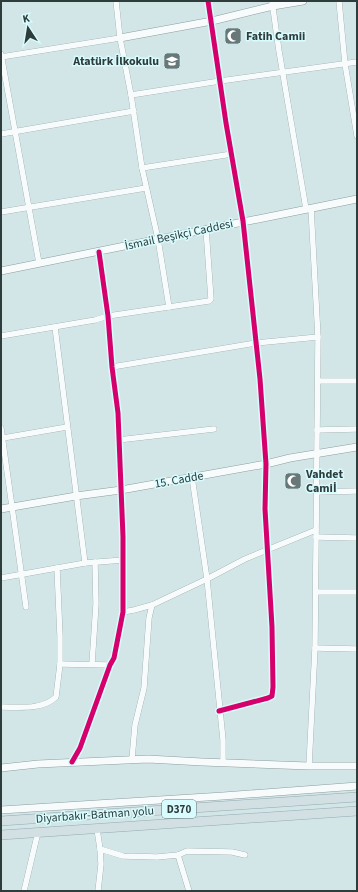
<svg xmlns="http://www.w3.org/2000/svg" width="358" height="892" font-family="'Source Sans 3',sans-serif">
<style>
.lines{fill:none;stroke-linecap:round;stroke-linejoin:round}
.minor-casing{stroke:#8e9c9d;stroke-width:6}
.tertiary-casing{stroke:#8e9c9d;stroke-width:8}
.trunk-casing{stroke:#92abb1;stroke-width:10}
.minor{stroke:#f8fbfb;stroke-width:5.5}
.tertiary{stroke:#f8fbfb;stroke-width:7}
.trunk{stroke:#d2e0e4;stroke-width:9}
.cycleway-casing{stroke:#d8fbfd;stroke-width:8}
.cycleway{stroke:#d6006c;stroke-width:5}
.labels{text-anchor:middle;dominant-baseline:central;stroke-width:3;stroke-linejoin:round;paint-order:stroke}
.shield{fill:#d8fbfd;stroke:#617576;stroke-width:1}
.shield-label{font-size:11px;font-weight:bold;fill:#2e3c3c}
.poi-label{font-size:12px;font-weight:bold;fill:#2e3c3c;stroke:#d8fbfd;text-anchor:start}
.street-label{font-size:12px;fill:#2e3c3c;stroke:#d8fbfd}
</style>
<rect width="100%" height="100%" fill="#d3e6e7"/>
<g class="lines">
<defs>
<g id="minor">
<path d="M 116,1 L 120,38 L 131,95 L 142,168 L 158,239 L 169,307"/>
<path d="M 208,1 L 226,123 L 243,221 L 260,379 L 266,464 L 265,509 L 272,627 L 273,687 L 272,696 L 268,698 L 219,711"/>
<path d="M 272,1 L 279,51 L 306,209"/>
<path d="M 339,1 L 345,64 L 357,136"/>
<path d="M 1,54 L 39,263"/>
<path d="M 1,57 L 120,38"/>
<path d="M 131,95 L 220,81 L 357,62"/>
<path d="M 1,134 L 134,111"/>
<path d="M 142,168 L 232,154"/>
<path d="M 1,212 L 146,188"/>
<path d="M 55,327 L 85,563"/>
<path d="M 1,336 L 95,320 L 108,316 L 209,301 L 211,299 L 206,229"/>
<path d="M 112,367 L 256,343 L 318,337"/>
<path d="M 318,381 L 357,381"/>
<path d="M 1,428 L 26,607"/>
<path d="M 317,430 L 357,429"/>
<path d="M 3,438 L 67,427"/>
<path d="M 118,440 L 214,429"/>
<path d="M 192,477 L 207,579 L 223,740 L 223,762"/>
<path d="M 317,492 L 357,491"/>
<path d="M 316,537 L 357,538"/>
<path d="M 1,578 L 85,563 L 123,560"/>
<path d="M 316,592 L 357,592"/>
<path d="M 123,612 L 134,610 L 152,605 L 207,579 L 245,559 L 316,530"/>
<path d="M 315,648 L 357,649"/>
<path d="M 60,664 L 110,665"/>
<path d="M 92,664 L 96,604 L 95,562"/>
<path d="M 1,707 C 19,707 43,710 56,697 L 60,664 L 60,636 L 57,568"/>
<path d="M 132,759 L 135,725 L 144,688 L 149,618 L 152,605"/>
<path d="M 72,762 L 80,748 L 110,665 L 114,658 L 123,612 L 123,537 L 118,413 L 112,367 L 108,316 L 99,252"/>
<path d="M 309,766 L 315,648 L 318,337 L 311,208"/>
<path d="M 97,829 L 100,849 L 123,856 L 157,857 L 178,855 L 187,851 L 232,852 L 245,855"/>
<path d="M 178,855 L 189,891"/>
<path d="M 24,891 L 38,832"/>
<path d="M 98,891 L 101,864 L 100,849"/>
</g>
<g id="tertiary">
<path d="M 120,38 L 212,21 L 273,6 L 303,1"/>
<path d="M 1,271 L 357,199"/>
<path d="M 1,509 L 76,496 L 121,490 L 266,464 L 290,458 L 357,447"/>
<path d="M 1,768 L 38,764 L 148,759 L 202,762 L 309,766 L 357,766"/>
<path d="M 1,810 L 223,796 L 357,786"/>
</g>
<g id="trunk">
<path d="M 1,821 L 357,797"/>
<path d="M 1,835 L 357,811"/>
</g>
</defs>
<use href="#minor" class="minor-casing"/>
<use href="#tertiary" class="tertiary-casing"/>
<use href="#trunk" class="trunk-casing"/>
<use href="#minor" class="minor"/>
<use href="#tertiary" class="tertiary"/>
<use href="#trunk" class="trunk"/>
<defs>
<g id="cycleway">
<path d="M 208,1 L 226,123 L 243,221 L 260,379 L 266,464 L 265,509 L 272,627 L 273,687 L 272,696 L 268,698 L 219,711"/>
<path d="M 72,762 L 80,748 L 110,665 L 114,658 L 123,612 L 123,537 L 118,413 L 112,367 L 108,316 L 99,252"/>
</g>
</defs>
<use href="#cycleway" class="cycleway-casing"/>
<use href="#cycleway" class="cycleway"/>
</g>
<defs>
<symbol id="mosque-square" viewBox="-11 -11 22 22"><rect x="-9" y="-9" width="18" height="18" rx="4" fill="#687878" stroke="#d8fbfd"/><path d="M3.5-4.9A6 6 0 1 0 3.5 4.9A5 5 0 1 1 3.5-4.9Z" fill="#fff"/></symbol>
<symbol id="school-square" viewBox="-11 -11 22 22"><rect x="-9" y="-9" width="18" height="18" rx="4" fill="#687878" stroke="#d8fbfd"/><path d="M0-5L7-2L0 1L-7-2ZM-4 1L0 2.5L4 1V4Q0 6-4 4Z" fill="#fff"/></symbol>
</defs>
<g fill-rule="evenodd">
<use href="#mosque-square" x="223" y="26" width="20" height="20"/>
<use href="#school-square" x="162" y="51" width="20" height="20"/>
<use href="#mosque-square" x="283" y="471" width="20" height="20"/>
</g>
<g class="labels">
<rect class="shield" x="162" y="800" width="34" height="18" rx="3"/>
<g class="shield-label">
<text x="179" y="809">D370</text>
</g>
<g class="poi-label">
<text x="246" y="36">Fatih Camii</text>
<text x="159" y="61" text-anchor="end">Atatürk İlkokulu</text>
<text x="306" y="474">Vahdet<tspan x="306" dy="14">Camiİ</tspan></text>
</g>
<g class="street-label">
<text transform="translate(179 235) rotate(-12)">İsmail Beşikçi Caddesi</text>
<text transform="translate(179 480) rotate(-10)">15. Cadde</text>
<text transform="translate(95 815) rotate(-4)">Diyarbakır-Batman yolu</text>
</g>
</g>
<rect width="358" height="892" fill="none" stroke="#2e3c3c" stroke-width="4"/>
<g transform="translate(28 28) rotate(348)" stroke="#d8fbfd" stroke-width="3" paint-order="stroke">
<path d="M0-3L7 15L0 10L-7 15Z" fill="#2e3c3c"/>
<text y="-6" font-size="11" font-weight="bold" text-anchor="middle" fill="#2e3c3c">K</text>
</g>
</svg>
